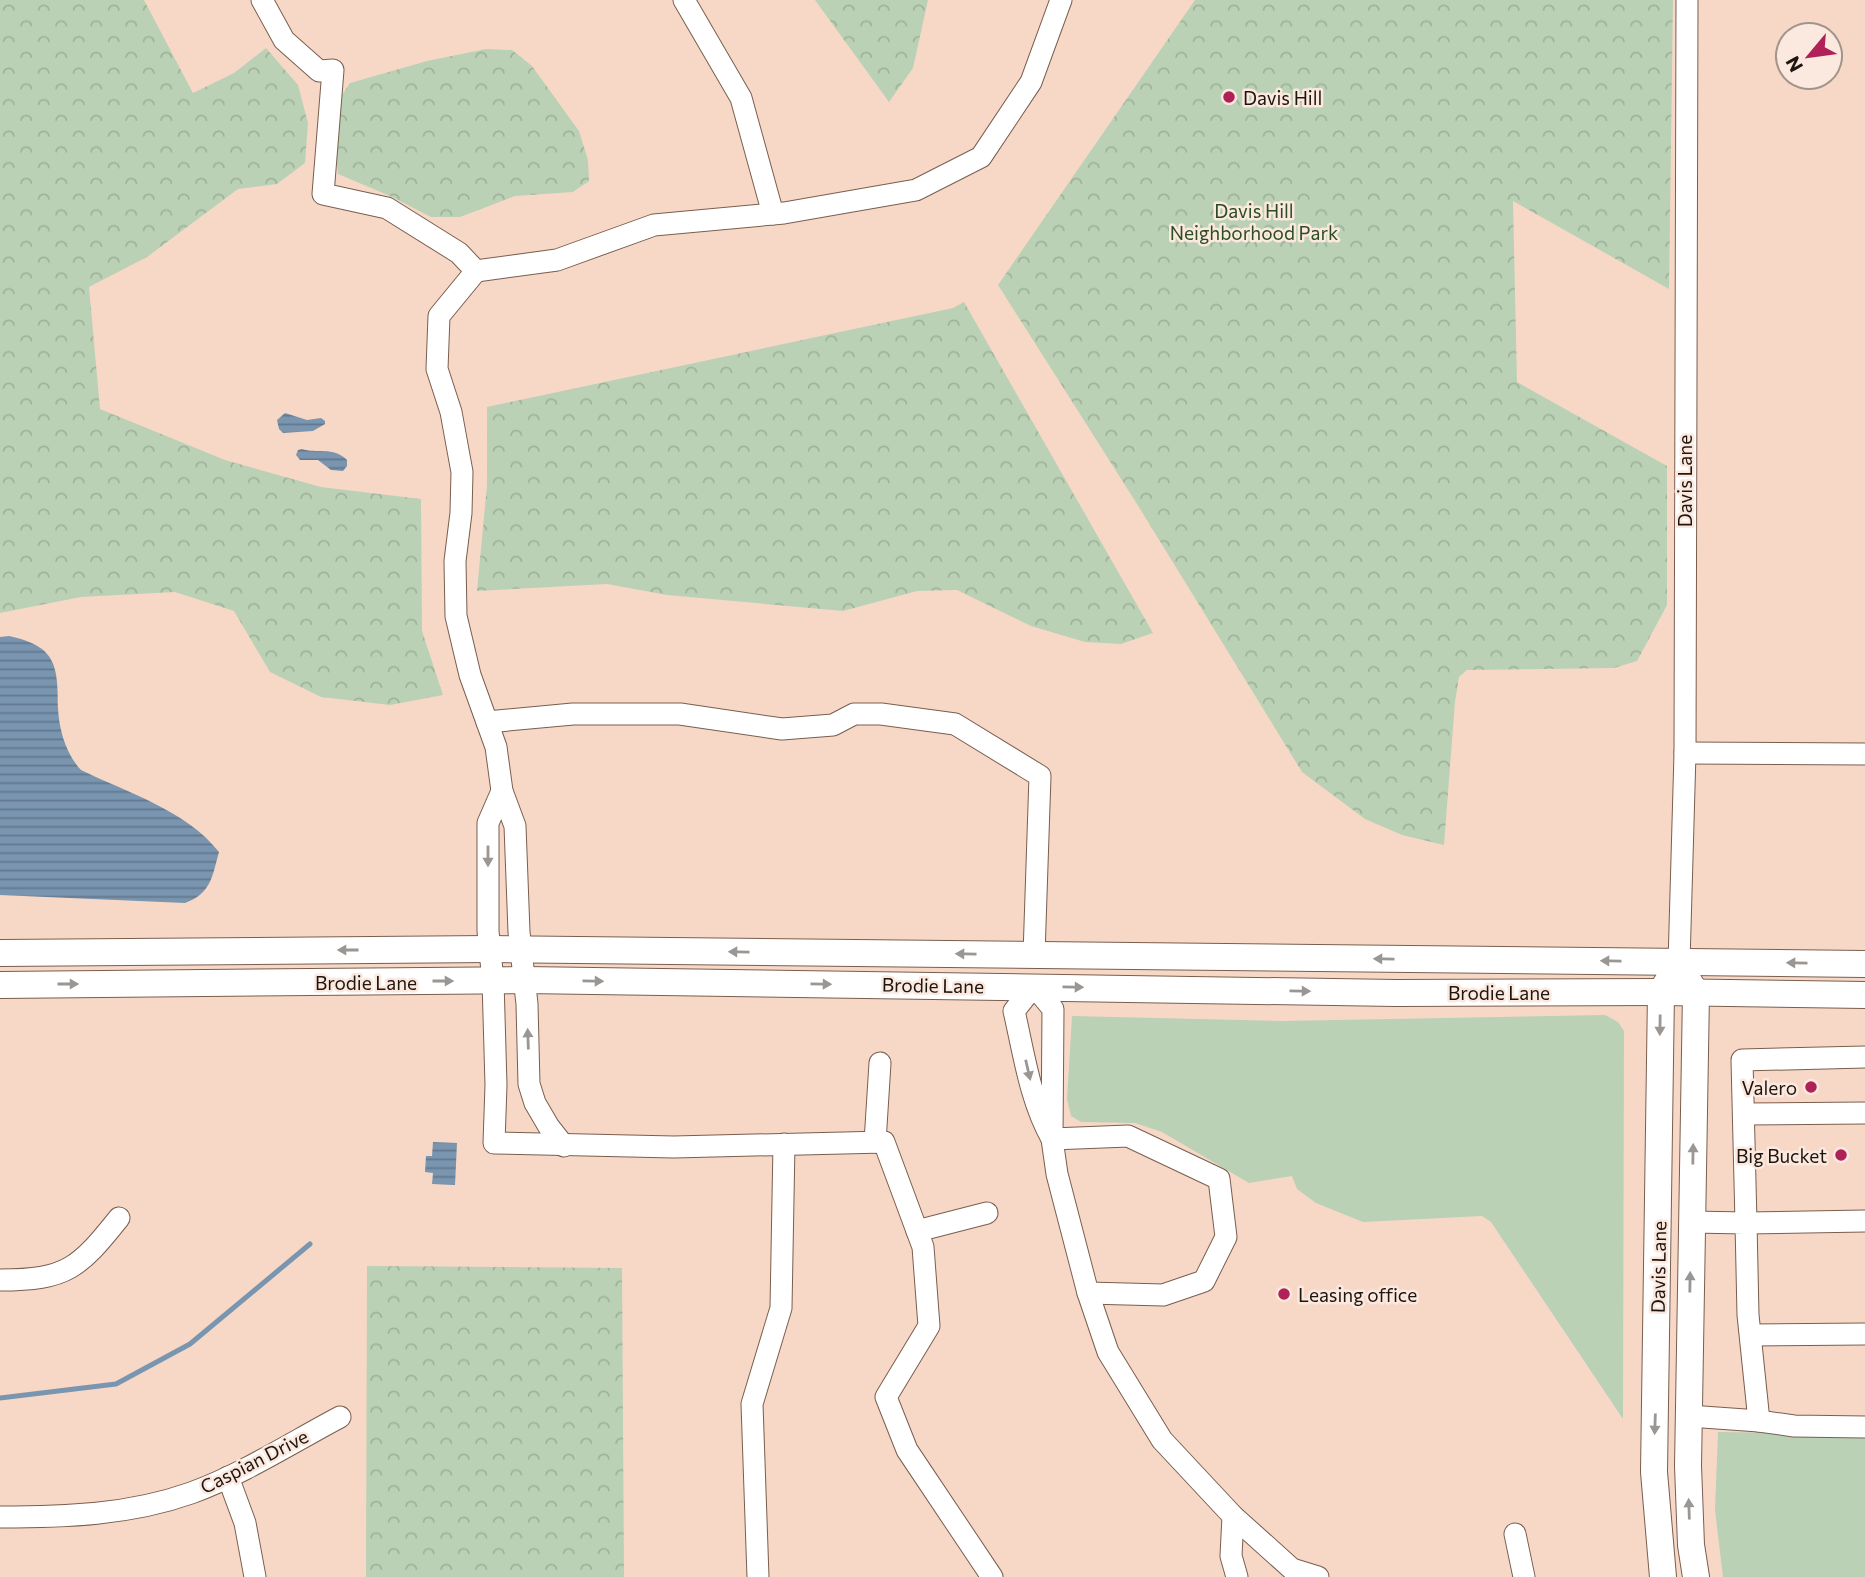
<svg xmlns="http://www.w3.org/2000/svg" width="1865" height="1577" font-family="Commissioner,sans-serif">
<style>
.green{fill:#bad1b5}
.forest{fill:url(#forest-crowns)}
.water{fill:url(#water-rules)}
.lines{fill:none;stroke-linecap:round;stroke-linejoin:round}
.stream{stroke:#7995af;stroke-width:5}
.minor-casing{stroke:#795e4f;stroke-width:23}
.major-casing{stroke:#795e4f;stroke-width:28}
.minor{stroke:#fff;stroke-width:21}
.major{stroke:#fff;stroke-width:26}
.oneway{fill:#9a9693}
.poi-dot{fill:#b02158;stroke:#fbe8de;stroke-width:2.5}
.labels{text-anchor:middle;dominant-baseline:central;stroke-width:5;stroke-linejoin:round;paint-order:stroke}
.poi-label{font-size:19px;fill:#1f150f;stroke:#fbe8de;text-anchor:start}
.park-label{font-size:19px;fill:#2a4d22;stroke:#fbe8de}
.street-label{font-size:19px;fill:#1f150f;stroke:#fbe8de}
</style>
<defs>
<pattern id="forest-crowns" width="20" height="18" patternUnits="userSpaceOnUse" patternTransform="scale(1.75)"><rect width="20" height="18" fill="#bad1b5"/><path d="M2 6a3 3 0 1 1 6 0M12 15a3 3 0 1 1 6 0" fill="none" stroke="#9fb39a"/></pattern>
<pattern id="water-rules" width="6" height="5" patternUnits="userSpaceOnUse" patternTransform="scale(1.75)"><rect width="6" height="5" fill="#7995af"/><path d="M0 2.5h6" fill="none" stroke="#63788d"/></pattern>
</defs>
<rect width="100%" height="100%" fill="#f7d8c7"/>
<g class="green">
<path d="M 1605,1015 L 1618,1022 L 1624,1031 L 1623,1419 L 1491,1222 L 1482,1216 L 1363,1222 L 1316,1203 L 1297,1189 L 1292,1176 L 1249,1183 L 1162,1132 L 1135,1123 L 1081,1122 L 1071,1116 L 1067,1099 L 1072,1016 L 1281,1021 Z"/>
<path d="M 1718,1432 L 1865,1434 L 1865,1577 L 1723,1577 L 1715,1510 Z"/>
</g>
<g class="forest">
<path d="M 0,0 L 144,0 L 193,93 L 234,73 L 266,48 L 298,85 L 308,123 L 305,163 L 277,184 L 238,189 L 147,257 L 89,287 L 100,409 L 225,460 L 321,487 L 421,499 L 422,631 L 443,695 L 390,705 L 321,697 L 270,672 L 234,611 L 175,592 L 81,597 L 0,613 Z"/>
<path d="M 815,0 L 928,0 L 913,68 L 889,102 Z"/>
<path d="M 1195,0 L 1673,0 L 1669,289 L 1513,201 L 1517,382 L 1667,466 L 1667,605 L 1637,661 L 1614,668 L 1467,670 L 1459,677 L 1455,702 L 1444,845 L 1402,835 L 1365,819 L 1302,772 L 1137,504 L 998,285 Z"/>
<path d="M 486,49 L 512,50 L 532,66 L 579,131 L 588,160 L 589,181 L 573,192 L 515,196 L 460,217 L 431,217 L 390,196 L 338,174 L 335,146 L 338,101 L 350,83 L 427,61 Z"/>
<path d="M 964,302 L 1153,633 L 1121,644 L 1085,642 L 1031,626 L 957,590 L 917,591 L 843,611 L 667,595 L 607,584 L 477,591 L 487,485 L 487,407 L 953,308 Z"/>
<path d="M 367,1266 L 622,1268 L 624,1577 L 366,1577 Z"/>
</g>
<g class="water">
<path d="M 285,413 L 307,420 L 321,418 L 325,421 L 325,424 L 313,431 L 283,433 L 279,429 L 277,420 Z"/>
<path d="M 302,449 C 316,454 333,446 347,460 L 347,466 L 343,471 L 331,470 L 318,460 L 300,460 L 296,455 L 298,450 Z"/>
<path d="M 9,636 C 56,646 58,665 58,708 C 59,730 66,754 81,770 C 128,793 186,810 219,852 C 212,876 212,893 185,903 L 0,895 L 0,637 Z"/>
<path d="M 433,1142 L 457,1143 L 455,1185 L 432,1184 L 433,1173 L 425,1172 L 426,1156 L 432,1156 Z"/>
</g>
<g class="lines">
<path class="stream" d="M 0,1398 L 116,1384 L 190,1344 L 310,1244"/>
<defs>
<g id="minor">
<path d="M 262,0 L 284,40 L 319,71 L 333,70 L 323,194 L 387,208 L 459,253 L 476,271"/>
<path d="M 684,0 L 741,98 L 773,214"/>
<path d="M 476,271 L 439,316 L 437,369 L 451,412 L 462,472 L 461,513 L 455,561 L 456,616 L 470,675 L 496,747 L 502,791 L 515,826 L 519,932 L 527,1004 L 529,1084 L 535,1103 L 549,1127 L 564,1146"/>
<path d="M 476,271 L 557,260 L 654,225 L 784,213 L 916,190 L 981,157 L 1031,82 L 1061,0"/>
<path d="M 487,722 L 573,714 L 680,714 L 782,729 L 833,725 L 854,714 L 881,714 L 955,724 L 1040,776 L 1034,955"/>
<path d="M 1685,753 L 1865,754"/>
<path d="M 502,791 L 488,823 L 488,931 L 493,981 L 496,1085 L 494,1143 L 674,1147 L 884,1142 L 923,1247 L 929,1326 L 886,1397 L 907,1450 L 992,1577"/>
<path d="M 1679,963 L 1685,753 L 1687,0"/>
<path d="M 1865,1057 L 1742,1060 L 1746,1223 L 1865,1221"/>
<path d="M 1744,1114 L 1865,1113"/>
<path d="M 1052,1139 C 1030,1100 1024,1054 1014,1011 L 1034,986 L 1053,1009 L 1052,1139 L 1057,1174 L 1088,1293 L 1108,1352 L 1162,1440 L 1233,1516 L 1292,1569 L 1318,1577"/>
<path d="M 1052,1139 L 1128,1136 L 1219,1179 L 1226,1237 L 1204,1281 L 1163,1295 L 1088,1293"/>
<path d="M 875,1142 L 880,1063"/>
<path d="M 917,1231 L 987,1213"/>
<path d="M 0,1280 C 67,1280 79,1268 119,1218"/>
<path d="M 1751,1335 L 1865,1334"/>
<path d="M 1689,1416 L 1759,1421 L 1748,1315 L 1746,1223 L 1691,1222"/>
<path d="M 1759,1421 L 1794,1426 L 1865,1427"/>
<path d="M 228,1477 L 245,1523 L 255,1577"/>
<path d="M 1233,1516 L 1231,1556 L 1237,1577"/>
<path d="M 0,1517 C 65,1517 129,1515 191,1493 C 243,1474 291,1443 340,1417"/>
<path d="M 1515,1534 L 1524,1577"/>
<path d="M 758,1577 L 752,1404 L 781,1308 L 784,1144"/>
</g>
<g id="major">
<path d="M 0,953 L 489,949 L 1865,964"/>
<path d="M 1688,980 L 1696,993 L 1688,1466 L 1691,1545 L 1696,1577"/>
<path d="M 0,985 L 525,980 L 1396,993 L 1661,992 L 1865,995"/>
<path d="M 1663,1577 L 1654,1472 L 1661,992 L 1669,979"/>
</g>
</defs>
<use href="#minor" class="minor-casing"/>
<use href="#major" class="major-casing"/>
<use href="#minor" class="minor"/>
<use href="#major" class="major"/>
</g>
<defs><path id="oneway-solid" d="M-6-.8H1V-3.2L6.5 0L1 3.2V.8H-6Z" transform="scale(1.75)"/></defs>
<g class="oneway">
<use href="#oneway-solid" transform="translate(488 856) rotate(90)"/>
<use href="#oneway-solid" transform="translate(348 950) rotate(180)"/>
<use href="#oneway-solid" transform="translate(739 952) rotate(-179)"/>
<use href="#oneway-solid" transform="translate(966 954) rotate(-179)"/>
<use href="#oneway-solid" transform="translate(1384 959) rotate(-179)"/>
<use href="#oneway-solid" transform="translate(1611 961) rotate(-179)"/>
<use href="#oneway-solid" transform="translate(1797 963) rotate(-179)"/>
<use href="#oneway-solid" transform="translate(443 981)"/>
<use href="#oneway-solid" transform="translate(593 981) rotate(1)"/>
<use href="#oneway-solid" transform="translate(68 984)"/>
<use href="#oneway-solid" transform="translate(821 984) rotate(1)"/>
<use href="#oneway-solid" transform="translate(1073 987) rotate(1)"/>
<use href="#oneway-solid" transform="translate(1300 991) rotate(1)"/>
<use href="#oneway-solid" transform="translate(1660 1025) rotate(91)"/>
<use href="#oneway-solid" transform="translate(528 1039) rotate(-92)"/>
<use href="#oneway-solid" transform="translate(1028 1070) rotate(77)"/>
<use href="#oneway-solid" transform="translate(1693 1154) rotate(-89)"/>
<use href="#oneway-solid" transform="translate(1690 1282) rotate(-89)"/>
<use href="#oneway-solid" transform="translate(1655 1424) rotate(92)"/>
<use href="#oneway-solid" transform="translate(1689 1509) rotate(-92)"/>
</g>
<g class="poi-dot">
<circle cx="1229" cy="97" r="7"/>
<circle cx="1811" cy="1087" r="7"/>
<circle cx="1841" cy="1155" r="7"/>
<circle cx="1284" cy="1294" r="7"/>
</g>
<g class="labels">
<g class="poi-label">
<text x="1243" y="97">Davis Hill</text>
<text x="1797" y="1087" text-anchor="end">Valero</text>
<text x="1827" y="1155" text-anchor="end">Big Bucket</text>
<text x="1298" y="1294">Leasing office</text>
</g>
<g class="park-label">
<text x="1254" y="210">Davis Hill<tspan x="1254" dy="22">Neighborhood Park</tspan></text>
</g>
<g class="street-label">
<text transform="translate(1684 481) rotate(-90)">Davis Lane</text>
<text x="366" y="982">Brodie Lane</text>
<text transform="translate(933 985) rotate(1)">Brodie Lane</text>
<text x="1499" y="992">Brodie Lane</text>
<text transform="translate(1658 1267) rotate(-89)">Davis Lane</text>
<text transform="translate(254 1461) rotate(-27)">Caspian Drive</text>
</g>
</g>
<g transform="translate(1809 56) rotate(241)"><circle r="33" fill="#fbe8de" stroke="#a3948b" stroke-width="2"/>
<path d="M0-5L12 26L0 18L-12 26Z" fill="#b02158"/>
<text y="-10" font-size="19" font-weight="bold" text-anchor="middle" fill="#1f150f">N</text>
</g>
</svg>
